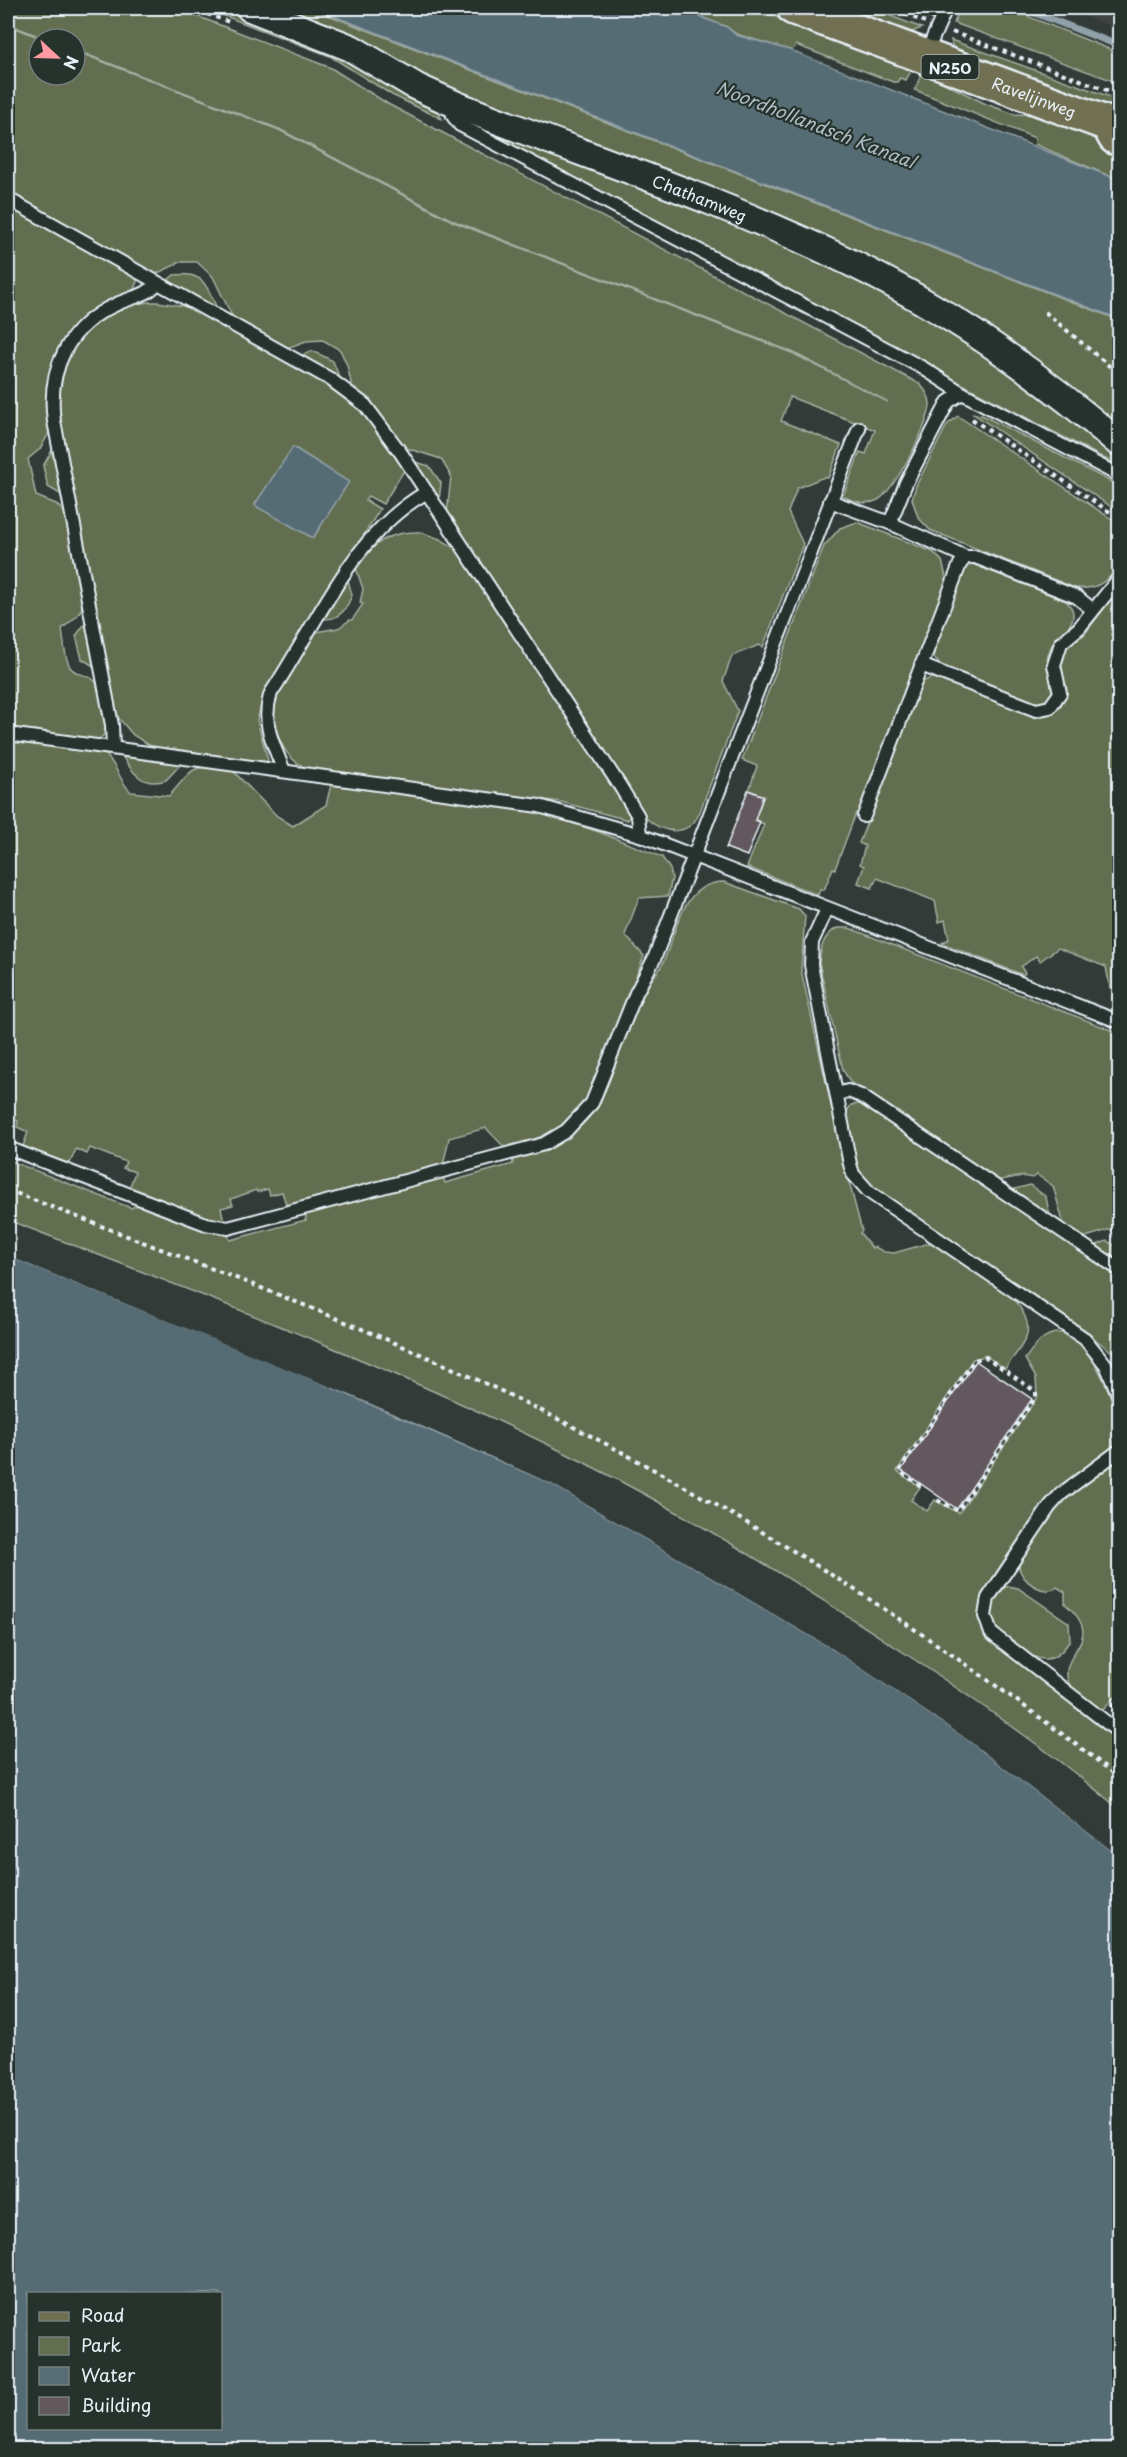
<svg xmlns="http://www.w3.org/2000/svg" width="1127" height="2457" font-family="'Playpen Sans',sans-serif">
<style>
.built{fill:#414442}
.green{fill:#626e4f;stroke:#a5b0a4;stroke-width:1.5;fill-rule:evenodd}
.water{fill:#576c75;stroke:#91a1a9;stroke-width:1.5;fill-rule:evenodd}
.pier{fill:#323b37}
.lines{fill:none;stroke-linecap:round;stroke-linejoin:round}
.stream{stroke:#91a1a9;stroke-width:7}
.building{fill:#63595d;stroke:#e8f1f8;stroke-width:1.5}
.lane-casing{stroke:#e8f1f8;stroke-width:16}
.street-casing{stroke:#e8f1f8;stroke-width:30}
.primary-casing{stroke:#e8f1f8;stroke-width:38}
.path{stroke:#e8f1f8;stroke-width:4;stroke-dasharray:4.5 4.5;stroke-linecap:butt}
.lane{stroke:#26332d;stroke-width:12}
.street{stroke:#26332d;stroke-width:26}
.primary{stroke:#716f52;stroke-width:33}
.labels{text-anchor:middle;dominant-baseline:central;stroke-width:4.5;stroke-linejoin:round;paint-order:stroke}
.shield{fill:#26332d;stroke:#aeb8bb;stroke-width:1.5}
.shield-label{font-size:15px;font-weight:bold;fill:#e8f1f8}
.street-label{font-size:16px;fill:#e8f1f8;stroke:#26332d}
.water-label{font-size:18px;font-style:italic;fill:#aebcc4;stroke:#26332d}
</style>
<rect width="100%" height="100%" fill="#323b37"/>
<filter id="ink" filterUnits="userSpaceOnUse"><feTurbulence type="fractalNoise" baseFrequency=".0167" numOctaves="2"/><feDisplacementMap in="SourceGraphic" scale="12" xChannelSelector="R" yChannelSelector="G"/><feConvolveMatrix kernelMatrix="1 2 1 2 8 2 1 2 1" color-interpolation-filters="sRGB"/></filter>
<g filter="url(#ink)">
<path class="built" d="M 1063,8 L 1119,8 L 1119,31 L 1110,26 Z"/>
<g class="green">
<path d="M 8,8 L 176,8 L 331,68 L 388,104 L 920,384 C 925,390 930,396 930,404 C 931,421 893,493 878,500 C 866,506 854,502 843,496 L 860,452 L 866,454 L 875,430 L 790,397 L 781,421 L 841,445 L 828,478 L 824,477 L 797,488 L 796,491 L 788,512 L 803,544 L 763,647 L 759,645 L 732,656 L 723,681 L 738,711 L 699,814 C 688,837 663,834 646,818 L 447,514 L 451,476 L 441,459 L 403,447 L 352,387 L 347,365 L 340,350 L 323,340 L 306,341 L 287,348 L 234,320 L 213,277 L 197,262 L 177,262 L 177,264 L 154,275 L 8,194 L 8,25 L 43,39 L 39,39 L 39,75 L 75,75 L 75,51 L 279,130 L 454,222 L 792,353 L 888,402 L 792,352 L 454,221 L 279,129 L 75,50 L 75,39 L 46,39 L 8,24 Z"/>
<path d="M 204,8 L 222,8 L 331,50 L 435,106 L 442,119 L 392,95 L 330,56 Z"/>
<path d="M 277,8 L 310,8 L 1119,320 L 1119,431 L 1024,356 L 469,100 Z"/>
<path d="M 676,8 L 752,8 L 912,69 L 906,80 L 900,78 L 897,82 L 893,82 L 796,45 L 793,51 L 736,34 L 727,27 Z"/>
<path d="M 835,8 L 870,8 L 922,28 L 907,34 Z"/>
<path d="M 902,8 L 940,8 L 935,20 Z"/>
<path d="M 960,8 L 1007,8 L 1119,53 L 1119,83 L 954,23 Z"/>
<path d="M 951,40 L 1119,100 L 1119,111 L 967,59 L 953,50 Z"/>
<path d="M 922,72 L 986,104 L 1014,114 L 1041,115 L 1119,148 L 1119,180 L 1034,144 L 1035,138 L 915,90 Z"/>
<path d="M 466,121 L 742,226 L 870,283 L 980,349 L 1098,438 L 1119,458 L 1119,466 L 472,127 Z"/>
<path d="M 8,206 L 138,279 L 134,289 L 84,316 L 62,342 L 50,368 L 47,385 L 50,431 L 40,449 L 28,459 L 36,496 L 56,504 L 65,513 L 83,606 L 77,616 L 62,629 C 64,641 64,657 70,667 C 76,676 87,673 95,681 C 102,689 108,727 103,736 L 97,740 L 8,729 Z"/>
<path d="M 174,275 C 205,271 206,286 218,310 L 167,281 Z"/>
<path d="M 158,302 L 189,307 L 333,388 L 365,414 L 405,469 L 383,504 L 368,496 L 365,500 L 380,509 L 264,695 L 257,720 L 268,760 L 267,763 L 154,748 L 133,735 L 116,715 L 62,432 C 59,414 56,395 59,377 C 68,333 115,300 158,302 ZM 293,447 L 348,482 L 313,538 L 255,505 Z"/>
<path d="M 313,351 L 333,361 L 340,379 L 299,356 Z"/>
<path d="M 972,413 L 984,416 L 1119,486 L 1119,512 Z"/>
<path d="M 958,416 L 1119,524 L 1119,572 L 1116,570 C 1104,584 1094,590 1075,588 L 930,530 L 918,517 L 912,499 L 916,486 L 947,425 Z"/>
<path d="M 54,447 L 62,495 L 48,487 L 43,466 Z"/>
<path d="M 412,461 L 429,466 L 441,483 L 439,500 Z"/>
<path d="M 857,522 L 933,552 L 942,561 L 947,581 L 859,814 L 856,813 L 835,869 L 833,868 L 824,890 L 820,889 L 818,895 L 747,867 L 764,824 L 739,814 L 742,806 L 758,812 L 764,796 L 749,790 L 757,766 L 742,760 L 824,546 L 840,528 Z"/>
<path d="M 420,532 L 440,539 L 457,549 L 616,789 L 631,814 L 628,820 L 561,802 L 309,769 C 281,759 269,723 276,697 L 316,632 L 338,628 L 350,620 L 352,620 L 363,604 L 360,603 L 363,589 L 356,568 C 372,543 390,531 420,532 Z"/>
<path d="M 970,563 L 1066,601 C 1083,617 1066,630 1055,640 C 1051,644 1049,653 1047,658 L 1049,659 L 1050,674 L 1055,689 L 1049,702 L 1038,705 L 943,667 L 934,658 L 934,647 L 964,568 Z"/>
<path d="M 348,580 L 352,595 C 347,608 340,620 324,619 Z"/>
<path d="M 1119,588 L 1119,1001 L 1117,987 L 1110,988 L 1106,967 L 1058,948 L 1040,961 L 1036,956 L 1021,967 L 1025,973 L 1023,975 L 942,943 L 949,939 L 945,920 L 939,922 L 935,901 L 877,878 L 872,888 L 858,883 L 864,866 L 860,864 L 865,846 L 859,843 L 922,682 L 936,676 L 1039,715 C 1070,712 1067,691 1058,669 L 1067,645 L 1084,635 Z"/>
<path d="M 86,622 L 95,667 L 82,659 L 76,636 Z"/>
<path d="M 8,740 L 104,753 C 117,764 119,781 131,792 L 169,796 C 196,766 190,764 232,770 L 277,816 L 293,826 L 326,805 L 331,785 L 335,783 L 536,811 L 599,832 L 662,857 L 670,869 L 672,878 L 668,896 L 639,898 L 625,935 L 644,956 L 592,1093 C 570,1128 543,1139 505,1148 L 486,1128 L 449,1138 L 443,1166 L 287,1207 L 282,1192 L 270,1195 L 268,1189 L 257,1192 L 256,1190 L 231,1199 L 233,1205 L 221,1208 L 224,1222 L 214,1221 L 129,1189 L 135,1172 L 123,1168 L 126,1162 L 90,1148 L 87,1154 L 76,1149 L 69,1166 L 22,1149 L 28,1132 L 17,1127 L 18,1121 L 8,1117 Z"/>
<path d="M 121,754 L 182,763 L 166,780 C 142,788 132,772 121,754 Z"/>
<path d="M 724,882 L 799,909 L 805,916 L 801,970 L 843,1159 L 862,1231 L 860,1233 L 872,1248 L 875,1247 L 884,1252 L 894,1253 L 933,1242 C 959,1260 1035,1297 1027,1334 C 1024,1346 1012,1358 1005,1369 L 986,1356 L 973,1359 L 897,1471 L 920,1487 L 911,1500 L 927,1511 L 935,1500 L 959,1513 L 1037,1397 L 1036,1378 L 1025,1359 C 1036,1343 1048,1327 1070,1335 C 1095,1353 1127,1415 1113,1444 C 1101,1465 1071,1476 1053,1493 C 1041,1505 983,1589 980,1603 C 977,1617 981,1631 990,1641 L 1119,1742 L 1119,1809 C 1053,1753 981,1704 909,1656 C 805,1587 698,1520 587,1464 C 400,1369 203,1295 8,1220 L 8,1160 L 131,1208 L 140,1204 L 227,1233 L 230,1240 L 306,1220 L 305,1214 L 443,1176 L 445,1183 L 513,1164 L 512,1157 C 536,1149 563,1143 582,1125 C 615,1092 620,1037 640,996 C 645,984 658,975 663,963 C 677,931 682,882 724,882 Z"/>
<path d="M 837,928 L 849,928 L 1119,1033 L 1119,1230 L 1108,1230 L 1083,1238 L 1064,1225 L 1053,1186 L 1037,1175 L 1033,1178 L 1022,1176 L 996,1181 L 850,1082 L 843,1070 L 819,963 C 821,947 823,936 837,928 Z"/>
<path d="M 859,1104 L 864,1105 L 1119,1276 L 1119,1357 L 1096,1340 L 1090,1333 L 868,1184 L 856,1166 L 845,1114 L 851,1105 Z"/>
<path d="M 1030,1185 L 1046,1197 L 1050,1217 L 1011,1190 Z"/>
<path d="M 1107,1241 L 1119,1248 L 1119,1263 L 1094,1246 Z"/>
<path d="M 1119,1457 L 1119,1693 L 1101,1712 C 1091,1704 1074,1695 1069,1684 C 1056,1651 1109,1641 1065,1604 L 1065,1592 L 1057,1587 C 1045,1597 1021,1581 1019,1567 L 1020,1560 L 1059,1504 Z"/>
<path d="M 1008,1586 L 1018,1588 L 1069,1623 L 1070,1640 C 1054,1667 1037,1662 1016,1645 C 1010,1640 1002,1636 997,1630 C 986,1617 992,1592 1008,1586 Z"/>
</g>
<g class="water">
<path d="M 313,8 L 676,8 L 727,27 L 736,35 L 793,51 L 1119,180 L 1119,319 Z"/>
<path d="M 293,447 L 349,482 L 313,538 L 257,507 L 255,504 Z"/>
<path d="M 8,1256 L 301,1374 L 552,1484 L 833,1649 L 964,1737 L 1119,1856 L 1119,2449 L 8,2449 ZM 28,2294 L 220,2294 L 220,2428 L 28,2428 Z"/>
</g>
<g class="pier">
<path d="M 794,48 L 1035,141 L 1034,144 L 793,51 Z"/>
<path d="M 8,1253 L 302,1371 L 553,1481 L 835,1646 L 965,1734 L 1092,1830 L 1120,1852 L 1119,1856 L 964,1737 L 833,1649 L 552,1484 L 390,1411 L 8,1256 Z"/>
</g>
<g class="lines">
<path class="stream" d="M 1022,8 L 1120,46"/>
</g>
<g class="building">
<path d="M 748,790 L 763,796 L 755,820 L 760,822 L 747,856 L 726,848 Z"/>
<path d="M 976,1361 L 1032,1399 L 957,1509 L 901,1470 Z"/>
</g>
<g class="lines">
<defs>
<g id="lane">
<path d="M 925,56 L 946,8"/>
<path d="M 457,105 L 453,116 L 460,125 L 923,368 L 962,393 L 1120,476"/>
<path d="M 8,199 L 330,379 L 365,405 L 401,453 L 620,786 L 638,816 L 640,835"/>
<path d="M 830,501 L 890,523 L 966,557 L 975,557 L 1077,597 L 1093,610"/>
<path d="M 890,523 L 906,483 L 948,402 L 962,393"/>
<path d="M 921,665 L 1036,710 L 1050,707 L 1060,693 L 1054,665 L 1061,643 L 1079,628 L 1120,577"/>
<path d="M 8,734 L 539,806 L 640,835 L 1120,1022"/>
<path d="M 113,748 L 112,725 L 54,421 C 47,370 68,325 117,304 C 131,297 148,296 157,283"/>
<path d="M 284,771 C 273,743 261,723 271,693 C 318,623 351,535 427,492"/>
<path d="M 864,816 L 960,564 L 966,557"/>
<path d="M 827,909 L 812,942 L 811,965 L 850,1164 L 853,1174 L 869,1192 L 1085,1339 L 1106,1365 L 1120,1398"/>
<path d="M 837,1094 L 848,1091 L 861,1096 L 1120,1270"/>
<path d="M 8,1148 L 206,1224 L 228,1228 L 544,1144 L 566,1131 L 592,1103 L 636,993 L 654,959 L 859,428"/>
<path d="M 1120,1450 L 1061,1494 L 1050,1506 L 988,1598 L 985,1616 L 991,1633 L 1120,1733"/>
</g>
<g id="street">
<path id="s1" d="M 250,8 L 351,48 L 417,87 L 457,105 C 586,156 719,199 845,260 C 944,307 1037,372 1120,444"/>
</g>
<g id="primary">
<path id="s2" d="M 794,8 L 1108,124 L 1115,137 L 1120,139"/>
</g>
</defs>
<use href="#lane" class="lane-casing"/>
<use href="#street" class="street-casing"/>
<use href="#primary" class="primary-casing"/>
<g class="path">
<path d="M 190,8 L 232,23"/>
<path d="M 888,8 L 925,22"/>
<path d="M 952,32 L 1120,95"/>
<path d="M 1045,312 L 1120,375"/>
<path d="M 972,419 L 1120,519"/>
<path d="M 8,1190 C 161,1250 317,1306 467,1375 C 700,1483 917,1621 1120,1778"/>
<path d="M 921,1486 L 899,1471 L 974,1360 L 986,1357 L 1036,1392 L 1036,1397 L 958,1511 L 935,1499"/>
<path d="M 1111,1707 L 1120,1696"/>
</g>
<use href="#lane" class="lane"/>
<use href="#street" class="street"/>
<use href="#primary" class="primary"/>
</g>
</g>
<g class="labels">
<rect class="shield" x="921.5" y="55" width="57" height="24" rx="4.5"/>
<g class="shield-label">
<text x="950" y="67">N250</text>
</g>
<g class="street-label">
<text stroke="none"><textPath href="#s2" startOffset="256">Ravelijnweg</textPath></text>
<text stroke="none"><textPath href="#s1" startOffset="489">Chathamweg</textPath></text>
</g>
<g class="water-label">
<text transform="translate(816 124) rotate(21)">Noordhollandsch Kanaal</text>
</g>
</g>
<rect width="1127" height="2457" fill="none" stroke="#26332d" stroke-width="30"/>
<rect x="15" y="15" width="1097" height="2427" fill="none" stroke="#e8f1f8" stroke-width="2" filter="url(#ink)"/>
<rect x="27" y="2292" width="195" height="138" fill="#26332d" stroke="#747f7e" stroke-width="1.5"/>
<rect x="39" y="2312" width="30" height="9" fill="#716f52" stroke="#747f7e" stroke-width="1.5"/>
<text x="81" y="2322" font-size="18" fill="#e8f1f8">Road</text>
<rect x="39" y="2337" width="30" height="18" fill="#626e4f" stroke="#747f7e" stroke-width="1.5"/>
<text x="81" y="2352" font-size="18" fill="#e8f1f8">Park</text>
<rect x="39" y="2367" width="30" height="18" fill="#576c75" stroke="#747f7e" stroke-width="1.5"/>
<text x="81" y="2382" font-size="18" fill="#e8f1f8">Water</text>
<rect x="39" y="2397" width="30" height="18" fill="#63595d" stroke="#747f7e" stroke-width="1.5"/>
<text x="81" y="2412" font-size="18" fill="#e8f1f8">Building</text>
<g transform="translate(57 57) rotate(112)"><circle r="28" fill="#26332d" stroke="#747f7e" stroke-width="1.5"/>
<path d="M0-4.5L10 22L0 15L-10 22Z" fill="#ff9aa2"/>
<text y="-9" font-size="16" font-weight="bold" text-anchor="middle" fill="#e8f1f8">N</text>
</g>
</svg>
